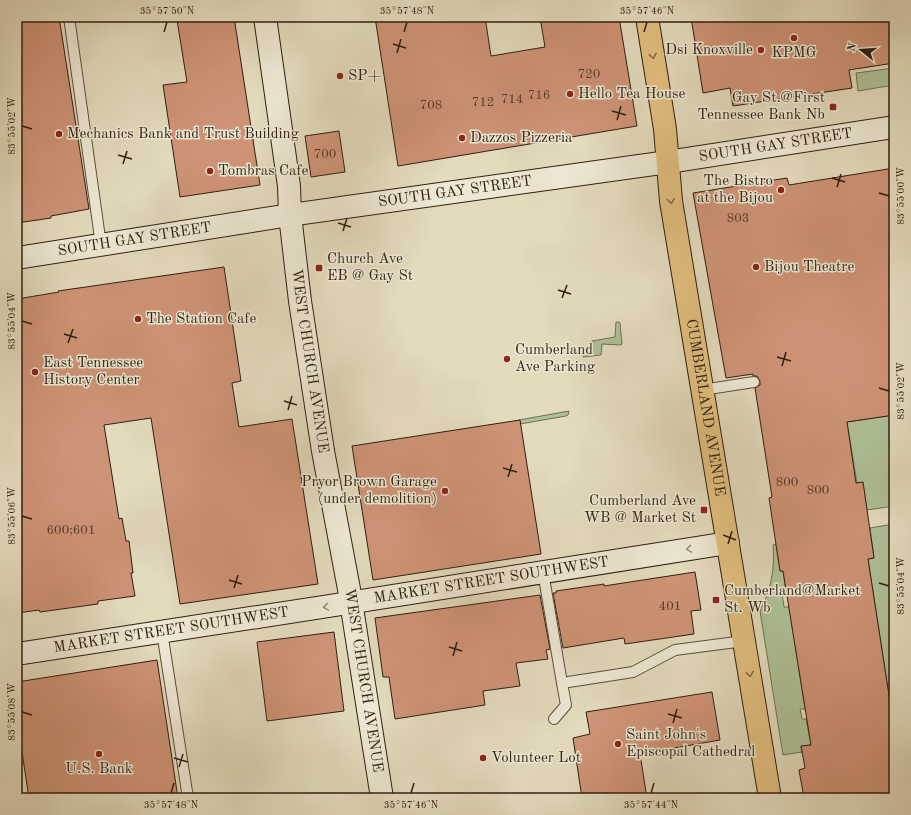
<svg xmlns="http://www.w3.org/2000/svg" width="911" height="815" font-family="'Old Standard TT',serif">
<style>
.green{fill:#aec196;stroke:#6f7052}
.building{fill:#ce9376;stroke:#301f0f}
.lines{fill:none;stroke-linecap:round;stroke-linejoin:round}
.lane-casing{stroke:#5d4e3a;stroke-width:12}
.secondary-casing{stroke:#301f0f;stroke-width:24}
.primary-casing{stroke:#301f0f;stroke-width:24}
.lane{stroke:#ede8d4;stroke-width:10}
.secondary{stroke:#ede8d4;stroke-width:22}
.primary{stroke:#e2be7e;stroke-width:22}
.oneway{stroke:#896e46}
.oneway2{stroke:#988e7b}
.ticks{fill:none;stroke:#301f0f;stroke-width:1.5}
.poi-dot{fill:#8f2418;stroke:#ede8d4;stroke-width:1.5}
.labels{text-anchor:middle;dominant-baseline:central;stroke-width:3;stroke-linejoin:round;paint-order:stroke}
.number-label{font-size:13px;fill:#583c29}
.poi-label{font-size:15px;fill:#301f0f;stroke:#ede8d4;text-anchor:start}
.street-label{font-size:15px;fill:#301f0f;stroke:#ede8d4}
.neatline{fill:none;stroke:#301f0f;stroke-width:1.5}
.ticks-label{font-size:10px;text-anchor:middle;fill:#301f0f}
</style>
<rect width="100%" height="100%" fill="#e3dbbd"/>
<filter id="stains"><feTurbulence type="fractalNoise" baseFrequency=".005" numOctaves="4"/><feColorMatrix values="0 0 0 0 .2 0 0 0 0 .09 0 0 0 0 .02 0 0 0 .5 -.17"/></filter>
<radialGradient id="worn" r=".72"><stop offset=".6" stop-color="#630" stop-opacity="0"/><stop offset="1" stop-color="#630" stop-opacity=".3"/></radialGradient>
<g class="green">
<path d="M 894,68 L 894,85 L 858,91 L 856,73 Z"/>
<path d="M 616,322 L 619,322 L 620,323 L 622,344 L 621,345 L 602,344 L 601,355 L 583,357 L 592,341 L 615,337 Z"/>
<path d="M 569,411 L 568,415 L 566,416 L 520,424 L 519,420 Z"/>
<path d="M 894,415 L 894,506 L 867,510 L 863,483 L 857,483 L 847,422 Z"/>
<path d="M 894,524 L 894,728 L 868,559 L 874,558 L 870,528 Z"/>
<path d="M 776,544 L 780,571 L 783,571 L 786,591 L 782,592 L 784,607 L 789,607 L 805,709 L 800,709 L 802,719 L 806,719 L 811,745 L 801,746 L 802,752 L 783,755 L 760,611 C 771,590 775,568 773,545 Z"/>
</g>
<g class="building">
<path d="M 17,17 L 59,17 L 89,209 L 51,216 L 51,218 L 17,223 Z"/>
<path d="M 198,17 L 234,17 L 260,185 L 180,197 L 163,85 L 187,82 L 177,20 Z"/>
<path d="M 375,17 L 485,17 L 491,56 L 545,47 L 540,17 L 619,17 L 637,126 L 398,166 Z"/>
<path d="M 691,17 L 894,17 L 894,63 L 849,70 L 852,88 L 733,106 L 730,88 L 703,93 Z"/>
<path d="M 339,131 L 345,172 L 311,177 L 305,136 Z"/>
<path d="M 894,168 L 894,415 L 847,422 L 856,483 L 863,482 L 874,558 L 868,559 L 894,728 L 894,798 L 804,798 L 799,770 L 805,768 L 801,746 L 811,745 L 783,571 L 780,571 L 769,498 L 772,497 L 755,388 L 760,385 L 760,381 L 757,376 L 753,376 L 753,374 L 726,378 L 693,193 L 787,178 L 789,185 Z"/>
<path d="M 224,267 L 241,381 L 232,383 L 239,427 L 292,419 L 318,584 L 180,604 L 151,418 L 104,425 L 119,519 L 122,518 L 126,541 L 129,541 L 133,573 L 131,573 L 135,596 L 98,601 L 98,604 L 40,612 L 39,610 L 17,613 L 17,299 L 59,292 L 58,291 Z"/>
<path d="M 520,420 L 541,554 L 373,580 L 352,446 Z"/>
<path d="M 695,572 L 701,610 L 691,611 L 694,634 L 625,644 L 624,638 L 563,648 L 553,593 L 556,593 L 556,591 L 604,584 L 604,586 Z"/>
<path d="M 540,595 L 550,649 L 546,650 L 548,659 L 516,663 L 520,686 L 483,691 L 485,705 L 395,719 L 389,677 L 383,677 L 375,618 Z"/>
<path d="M 334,632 L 344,711 L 267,721 L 257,642 Z"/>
<path d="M 157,660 L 178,798 L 29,798 L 17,719 L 17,682 Z"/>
<path d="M 712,692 L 720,740 L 640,754 L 647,798 L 582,798 L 573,738 L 590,734 L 586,712 Z"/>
</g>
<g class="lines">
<defs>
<g id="lane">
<path d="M 69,17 L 101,245"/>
<path d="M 702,390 L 754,382"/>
<path d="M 543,572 L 562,683 L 633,672 L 675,650 L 744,641"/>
<path d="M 162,632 L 188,798"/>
<path d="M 554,719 L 566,705 L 562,683"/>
</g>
<g id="secondary">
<path id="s1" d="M 265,17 L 289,186 L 290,215 L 300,301 L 323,451 L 349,589 L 382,798"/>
<path id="s2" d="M 17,258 L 290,215 L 668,162 L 894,127"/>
<path id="s3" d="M 17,654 L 329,606 L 728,543"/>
</g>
<g id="primary">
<path id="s4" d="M 647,17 L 665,129 L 671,201 L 770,798"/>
</g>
</defs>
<use href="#lane" class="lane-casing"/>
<use href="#secondary" class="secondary-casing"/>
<use href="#primary" class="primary-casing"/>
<use href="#lane" class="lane"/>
<use href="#secondary" class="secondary"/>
<use href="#primary" class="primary"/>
</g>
<defs><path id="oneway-chevron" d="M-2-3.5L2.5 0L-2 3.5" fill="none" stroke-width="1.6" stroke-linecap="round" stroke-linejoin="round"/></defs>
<g class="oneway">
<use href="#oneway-chevron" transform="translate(653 56) rotate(81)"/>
<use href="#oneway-chevron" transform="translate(671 201) rotate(83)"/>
<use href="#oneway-chevron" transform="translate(750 674) rotate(81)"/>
</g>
<g class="oneway2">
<use href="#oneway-chevron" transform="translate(689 549) rotate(171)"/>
<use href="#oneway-chevron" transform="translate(326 607) rotate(171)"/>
</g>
<path class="ticks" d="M 164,32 L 167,22M 404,32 L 407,22M 644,32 L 647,22M 393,44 L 406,48M 397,53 L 401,39M 612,111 L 626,115M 617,120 L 621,106M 22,126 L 32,129M 118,155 L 132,159M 123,164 L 127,151M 832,178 L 845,182M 837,187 L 841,174M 879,193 L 889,196M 338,223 L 351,227M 343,231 L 347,218M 558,290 L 571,294M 562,298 L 567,285M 22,321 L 32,324M 64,334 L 77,338M 68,343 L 73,329M 777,357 L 791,361M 782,366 L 786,352M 879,388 L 889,391M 284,401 L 297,405M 288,410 L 292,396M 503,468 L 517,472M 508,477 L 512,464M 22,516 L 32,519M 723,535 L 736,540M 728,544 L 732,531M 229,580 L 242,584M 879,583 L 889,586M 234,588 L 238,575M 449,647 L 462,651M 453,656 L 457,642M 22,712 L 32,715M 668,714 L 682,718M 673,723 L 677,709M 174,758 L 188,762M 179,767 L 183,754M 171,793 L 174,783M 411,793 L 414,783M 651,793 L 654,783"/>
<g class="poi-dot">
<circle cx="794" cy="38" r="4"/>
<circle cx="761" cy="50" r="4"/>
<circle cx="340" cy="76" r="4"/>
<circle cx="570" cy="94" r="4"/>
<rect x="829" y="103" width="8" height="8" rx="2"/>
<circle cx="59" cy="134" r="4"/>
<circle cx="462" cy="138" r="4"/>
<circle cx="210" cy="171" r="4"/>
<circle cx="781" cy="190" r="4"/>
<circle cx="756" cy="267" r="4"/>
<rect x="315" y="264" width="8" height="8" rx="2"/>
<circle cx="138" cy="319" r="4"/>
<circle cx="507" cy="359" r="4"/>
<circle cx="35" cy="372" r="4"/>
<circle cx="445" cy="491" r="4"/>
<rect x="700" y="506" width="8" height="8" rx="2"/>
<rect x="712" y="596" width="8" height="8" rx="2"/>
<circle cx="618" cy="744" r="4"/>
<circle cx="99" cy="754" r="4"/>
<circle cx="483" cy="758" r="4"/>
</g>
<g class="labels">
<g class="number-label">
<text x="589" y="74">720</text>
<text x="539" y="95">716</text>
<text x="512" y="99">714</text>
<text x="483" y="102">712</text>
<text x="431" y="105">708</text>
<text x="325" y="154">700</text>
<text x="738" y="218">803</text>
<text x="787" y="482">800</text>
<text x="818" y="490">800</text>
<text x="71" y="530">600;601</text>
<text x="670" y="606">401</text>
</g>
<g class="poi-label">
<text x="753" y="50" text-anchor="end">Dsi Knoxville</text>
<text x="794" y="53" text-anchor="middle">KPMG</text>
<text x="348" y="76">SP+</text>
<text x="578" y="94">Hello Tea House</text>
<text x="825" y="98" text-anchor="end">Gay St.@First<tspan x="825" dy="17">Tennessee Bank Nb</tspan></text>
<text x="67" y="134">Mechanics Bank and Trust Building</text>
<text x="470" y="138">Dazzos Pizzeria</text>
<text x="218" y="171">Tombras Cafe</text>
<text x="773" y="181" text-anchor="end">The Bistro<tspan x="773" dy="17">at the Bijou</tspan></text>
<text x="327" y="259">Church Ave<tspan x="327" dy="17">EB @ Gay St</tspan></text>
<text x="764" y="267">Bijou Theatre</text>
<text x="146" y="319">The Station Cafe</text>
<text x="515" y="350">Cumberland<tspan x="515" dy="17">Ave Parking</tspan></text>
<text x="43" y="363">East Tennessee<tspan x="43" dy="17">History Center</tspan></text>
<text x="437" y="482" text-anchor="end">Pryor Brown Garage<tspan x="437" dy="17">(under demolition)</tspan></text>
<text x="696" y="501" text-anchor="end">Cumberland Ave<tspan x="696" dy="17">WB @ Market St</tspan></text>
<text x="724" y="591">Cumberland@Market<tspan x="724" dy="17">St. Wb</tspan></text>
<text x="626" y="735">Saint John's<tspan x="626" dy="17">Episcopal Cathedral</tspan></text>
<text x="491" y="758">Volunteer Lot</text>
<text x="99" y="769" text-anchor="middle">U.S. Bank</text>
</g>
<g class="street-label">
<text stroke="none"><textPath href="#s2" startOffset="767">SOUTH GAY STREET</textPath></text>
<text stroke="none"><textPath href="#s2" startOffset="443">SOUTH GAY STREET</textPath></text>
<text stroke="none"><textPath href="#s2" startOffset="119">SOUTH GAY STREET</textPath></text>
<text stroke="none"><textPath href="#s1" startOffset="347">WEST CHURCH AVENUE</textPath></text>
<text stroke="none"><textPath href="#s4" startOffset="395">CUMBERLAND AVENUE</textPath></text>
<text stroke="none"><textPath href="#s3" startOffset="480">MARKET STREET SOUTHWEST</textPath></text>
<text stroke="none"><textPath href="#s3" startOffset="156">MARKET STREET SOUTHWEST</textPath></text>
<text stroke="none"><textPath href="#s1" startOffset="671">WEST CHURCH AVENUE</textPath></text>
</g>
</g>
<rect width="911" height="815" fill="none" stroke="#e3dbbd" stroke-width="44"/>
<g transform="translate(861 50) rotate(287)" stroke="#ede8d4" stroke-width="3" paint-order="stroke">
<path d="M0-3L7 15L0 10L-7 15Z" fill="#301f0f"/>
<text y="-6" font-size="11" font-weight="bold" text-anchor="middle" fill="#301f0f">N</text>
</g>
<rect x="22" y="22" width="867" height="771" class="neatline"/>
<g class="ticks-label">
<text x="167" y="14">35°57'50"N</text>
<text x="407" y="14">35°57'48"N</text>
<text x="647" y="14">35°57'46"N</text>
<text transform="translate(11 126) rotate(-90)" y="4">83°55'02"W</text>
<text transform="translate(900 196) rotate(-90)" y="4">83°55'00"W</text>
<text transform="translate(11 321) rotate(-90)" y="4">83°55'04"W</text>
<text transform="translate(900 391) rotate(-90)" y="4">83°55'02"W</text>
<text transform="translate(11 516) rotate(-90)" y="4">83°55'06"W</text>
<text transform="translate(900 586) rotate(-90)" y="4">83°55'04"W</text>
<text transform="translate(11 712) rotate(-90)" y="4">83°55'08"W</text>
<text x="171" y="808">35°57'48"N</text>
<text x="411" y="808">35°57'46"N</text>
<text x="651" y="808">35°57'44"N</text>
</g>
<rect width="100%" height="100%" filter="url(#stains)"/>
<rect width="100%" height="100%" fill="url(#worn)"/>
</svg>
